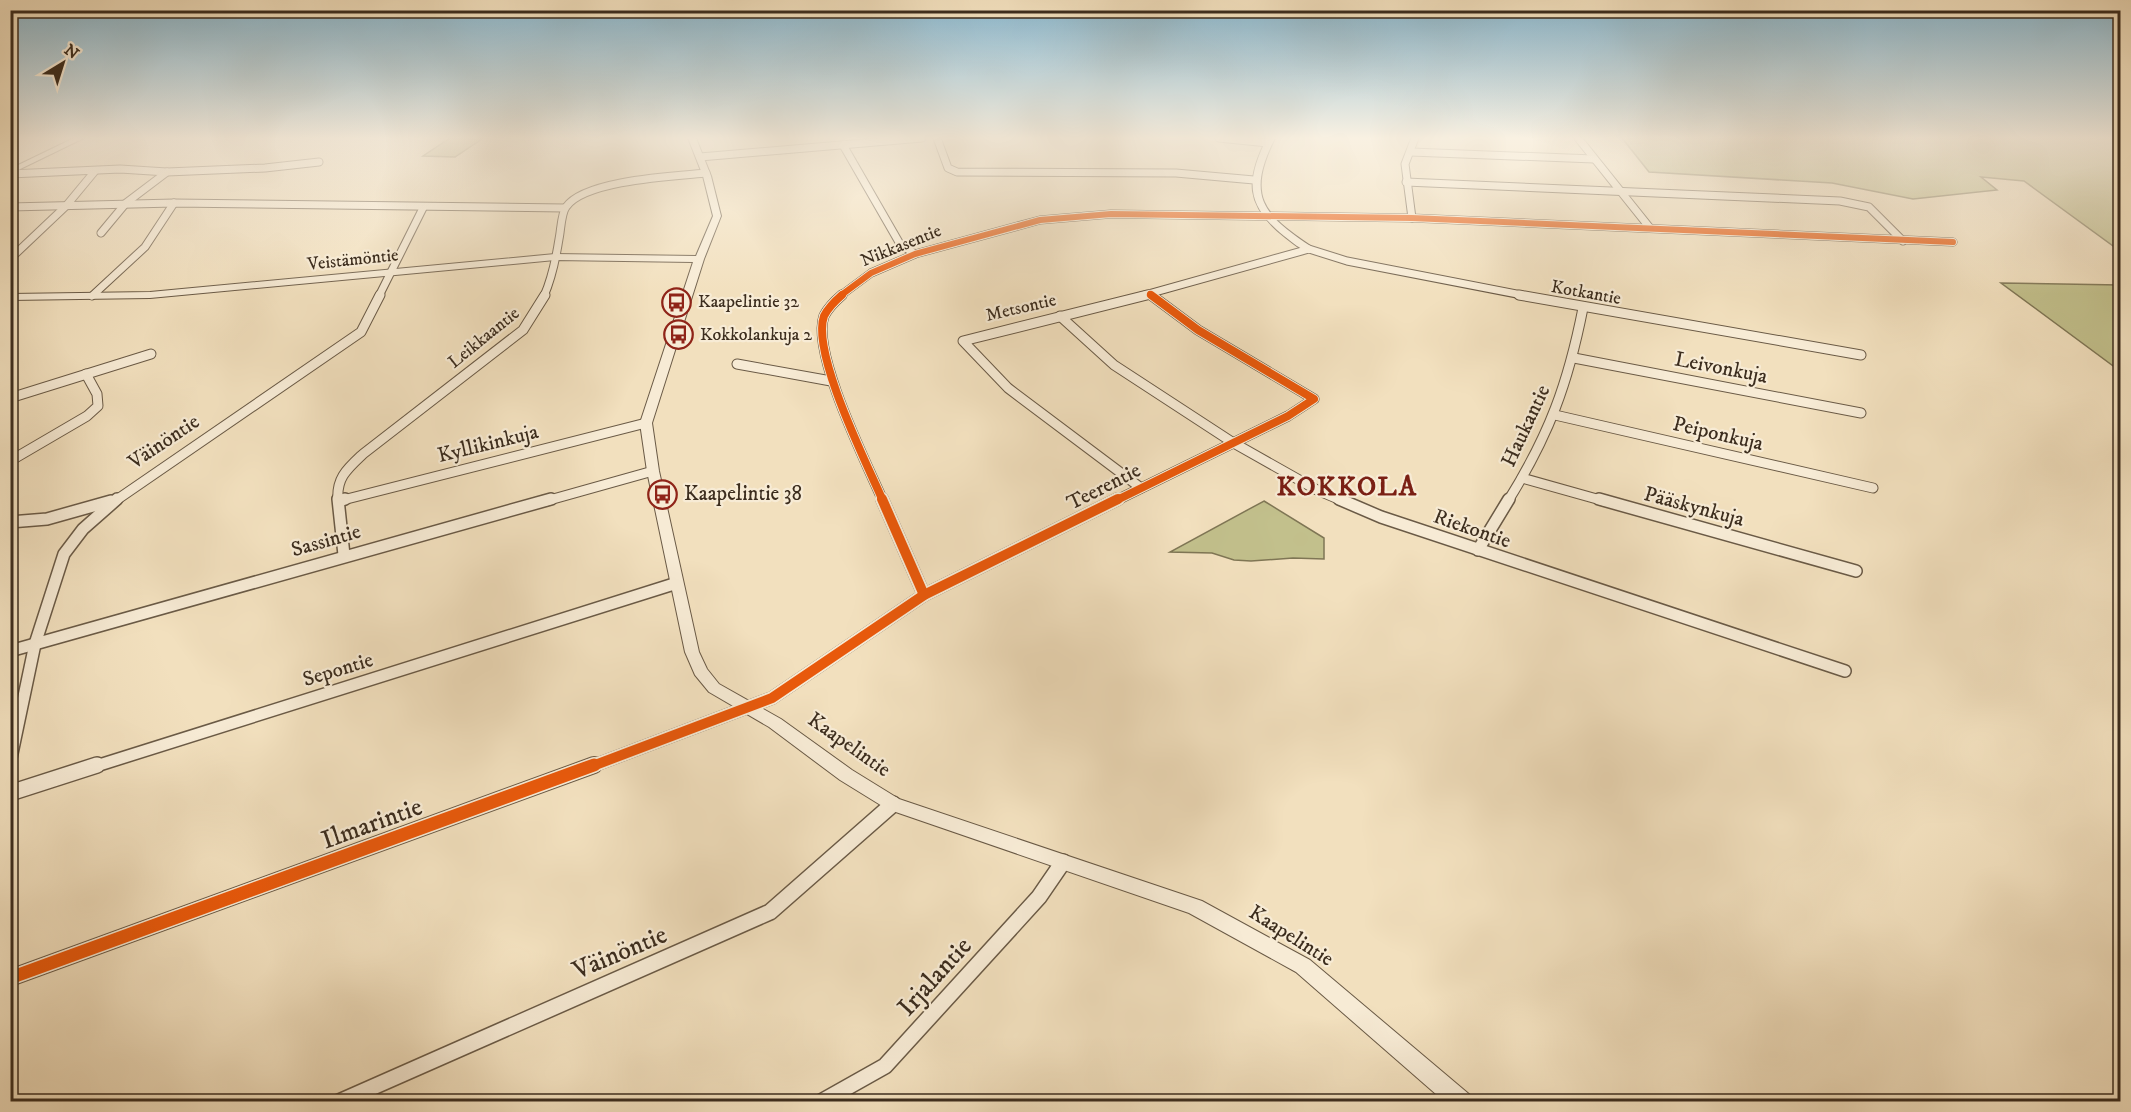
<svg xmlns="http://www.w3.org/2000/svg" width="2131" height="1112" font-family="'IM FELL DW Pica',serif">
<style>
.green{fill:#c2c08c;stroke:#7f7655;stroke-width:1.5}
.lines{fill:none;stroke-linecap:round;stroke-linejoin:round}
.minor-far3-casing{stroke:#6a5a46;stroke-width:9}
.minor-far2-casing{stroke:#6a5a46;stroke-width:11}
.minor-far1-casing{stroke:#6a5a46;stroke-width:14}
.minor-casing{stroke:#6a5a46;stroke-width:18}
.tertiary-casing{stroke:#6a5a46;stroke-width:2}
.minor-far3{stroke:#f7ebd5;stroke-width:7}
.minor-far2{stroke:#f7ebd5;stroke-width:9}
.minor-far1{stroke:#f7ebd5;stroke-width:11}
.minor{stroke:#f7ebd5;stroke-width:15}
.tertiary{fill:#f7ebd5;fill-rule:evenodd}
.cycleway-far3-casing{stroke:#f7ebd5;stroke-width:8}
.cycleway-far2-casing{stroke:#f7ebd5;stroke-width:10}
.cycleway-far1-casing{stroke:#f7ebd5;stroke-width:14}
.cycleway-casing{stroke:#f7ebd5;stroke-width:16}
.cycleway-far3{stroke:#e8590c;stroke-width:6}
.cycleway-far2{stroke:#e8590c;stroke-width:8}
.cycleway-far1{stroke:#e8590c;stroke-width:10}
.cycleway{stroke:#e8590c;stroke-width:13}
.labels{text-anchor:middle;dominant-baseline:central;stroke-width:4.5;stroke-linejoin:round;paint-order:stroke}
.far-street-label{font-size:18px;fill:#3c2d1e;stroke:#f7ebd5}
.far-poi-label{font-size:18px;fill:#3c2d1e;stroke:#f7ebd5;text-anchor:start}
.street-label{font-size:21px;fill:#3c2d1e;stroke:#f7ebd5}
.poi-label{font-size:21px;fill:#3c2d1e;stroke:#f7ebd5;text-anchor:start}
.near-street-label{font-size:26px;fill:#3c2d1e;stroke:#f7ebd5}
.district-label{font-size:27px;font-weight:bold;letter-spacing:1.5px;fill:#7a1f14;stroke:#f7ebd5}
</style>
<rect width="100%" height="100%" fill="#f2e0be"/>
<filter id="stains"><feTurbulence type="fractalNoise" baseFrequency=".00333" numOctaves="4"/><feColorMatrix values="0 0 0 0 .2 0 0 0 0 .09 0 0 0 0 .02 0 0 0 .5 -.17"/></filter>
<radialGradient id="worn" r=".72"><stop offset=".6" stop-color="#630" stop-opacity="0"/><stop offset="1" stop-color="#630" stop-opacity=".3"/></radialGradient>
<g class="green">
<path d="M 450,138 L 482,139 L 455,157 L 423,156 Z"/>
<path d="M 1622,138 L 2120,138 L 2120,251 L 2024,181 L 1981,177 L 1997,190 L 1913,199 L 1832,183 L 1649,172 Z"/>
<path d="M 2001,283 L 2120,285 L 2120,371 Z"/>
<path d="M 1264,501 L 1324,538 L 1324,559 L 1293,558 L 1251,561 L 1234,560 L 1212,553 L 1170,552 Z"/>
</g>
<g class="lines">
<defs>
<g id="minor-far3">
<path d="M 937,138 L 948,168 L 957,172 L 1176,173 L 1254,180"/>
<path d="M 1219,138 L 1268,143"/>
<path d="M 1578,138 L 1650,228"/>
<path d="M 843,145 L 900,244 L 915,254"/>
<path d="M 1411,152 L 1594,159"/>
<path d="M 700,157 L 922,138"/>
<path d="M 10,174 L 120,169 L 167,172 L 265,168 L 319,162"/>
<path d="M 1406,182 L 1840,201 L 1869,207 L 1903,241"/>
<path d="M 10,207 L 174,203 L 565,208"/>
<path d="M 1412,218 L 1405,164 L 1415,138"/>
<path d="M 101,233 L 126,203 L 167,172"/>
<path d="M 10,259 L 66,206 L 95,171"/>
<path d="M 1150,294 L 1153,296"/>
<path d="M 92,296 L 145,247 L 174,203"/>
<path d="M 379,296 L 423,208"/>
<path d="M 544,296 C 552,278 556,258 559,239 C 561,230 561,214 566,207 C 584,180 675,176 706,173"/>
<path d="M 840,296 L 871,273 L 915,254 L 1040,220 L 1111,214 L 1412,218 L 1953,242"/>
<path d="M 1141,296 L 1309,249 L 1347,261 L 1527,296"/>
</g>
<g id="minor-far2">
<path d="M 842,295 C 835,301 828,308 824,316 C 811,353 867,464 883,501"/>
<path d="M 1519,295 L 1861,355"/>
<path d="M 1060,316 L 1114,365 L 1232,442 L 1317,490 L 1343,501"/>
<path d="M 1574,358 L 1861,413"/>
<path d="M 737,364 L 831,381"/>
<path d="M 10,398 L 151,354"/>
<path d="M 1555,415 L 1873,488"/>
<path d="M 10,461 L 87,416 L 98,406 L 97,394 L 86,374"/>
<path d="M 1522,478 L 1604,501"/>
<path d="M 1141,488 L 1008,388 L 963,341 L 1147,295"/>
<path d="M 115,501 L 361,332 L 380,295"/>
<path d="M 338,501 C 336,478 347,469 363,454 L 523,330 L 545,295"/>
<path d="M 339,501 L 646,423"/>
<path d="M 546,501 L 653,471"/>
<path d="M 1115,501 L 1288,416 L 1314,399 L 1198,330 L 1151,295"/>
<path d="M 1508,501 C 1549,435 1568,384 1583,308"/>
</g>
<g id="minor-far1">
<path d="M 338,499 L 344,555"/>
<path d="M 882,499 L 924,595"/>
<path d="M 1339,499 L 1381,517 L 1845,671"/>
<path d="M 1599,499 L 1856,571"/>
<path d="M 339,501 L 345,499"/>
<path d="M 10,522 L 47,519 L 111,501"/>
<path d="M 1478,550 L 1509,499"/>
<path d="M 10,651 L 551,499"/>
<path d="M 10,763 L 35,644 L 64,554 L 83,529 L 117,499"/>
<path d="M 93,767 L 677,583"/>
<path d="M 590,767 L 772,698 L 924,595 L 1118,499"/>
</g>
<g id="minor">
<path d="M 10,793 L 97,765"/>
<path d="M 10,978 L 594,765"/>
<path d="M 339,1102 L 770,912 L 893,804"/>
<path d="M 821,1102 L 885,1066 L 1039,897 L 1063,862"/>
</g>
<g id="tertiary">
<path d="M 74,138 L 84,138 L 10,174 L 10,169 Z"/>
<path d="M 688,138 L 696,138 L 711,176 L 721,216 L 704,259 L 652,423 L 659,471 L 699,652 L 707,669 L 719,684 L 781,719 L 852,770 L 899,799 L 1202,901 L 1310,960 L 1470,1095 L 1472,1102 L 1445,1102 L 1296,972 L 1189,913 L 887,809 L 840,780 L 769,727 L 709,692 L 695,675 L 685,652 L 647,471 L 640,423 L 693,262 L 555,260 L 150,298 L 10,300 L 10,294 L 150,292 L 555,254 L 696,256 L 713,216 L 703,176 Z"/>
<path d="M 1267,138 L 1275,138 C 1246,196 1262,214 1312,247 L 1312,251 C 1302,252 1292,242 1284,236 C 1245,205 1246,180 1267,138 Z"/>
</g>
</defs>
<use href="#minor-far3" class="minor-far3-casing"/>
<use href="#minor-far2" class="minor-far2-casing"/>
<use href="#minor-far1" class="minor-far1-casing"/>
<use href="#minor" class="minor-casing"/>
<use href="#tertiary" class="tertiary-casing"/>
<use href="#minor-far3" class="minor-far3"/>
<use href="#minor-far2" class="minor-far2"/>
<use href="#minor-far1" class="minor-far1"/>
<use href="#minor" class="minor"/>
<use href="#tertiary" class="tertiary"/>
<defs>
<g id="cycleway-far3">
<path d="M 1150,294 L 1153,296"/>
<path d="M 840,296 L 871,273 L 915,254 L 1040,220 L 1111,214 L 1412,218 L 1953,242"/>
</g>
<g id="cycleway-far2">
<path d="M 842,295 C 835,301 828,308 824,316 C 811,353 867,464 883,501"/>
<path d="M 1115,501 L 1288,416 L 1314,399 L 1198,330 L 1151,295"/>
</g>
<g id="cycleway-far1">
<path d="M 882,499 L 924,595"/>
<path d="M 590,767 L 772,698 L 924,595 L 1118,499"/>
</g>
<path id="cycleway" d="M 10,978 L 594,765"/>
</defs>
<use href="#cycleway-far3" class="cycleway-far3-casing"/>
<use href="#cycleway-far2" class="cycleway-far2-casing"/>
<use href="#cycleway-far1" class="cycleway-far1-casing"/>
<use href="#cycleway" class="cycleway-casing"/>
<use href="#cycleway-far3" class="cycleway-far3"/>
<use href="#cycleway-far2" class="cycleway-far2"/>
<use href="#cycleway-far1" class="cycleway-far1"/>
<use href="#cycleway" class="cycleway"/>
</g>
<linearGradient id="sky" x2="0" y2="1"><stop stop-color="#89b8d0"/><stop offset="0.47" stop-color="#f9f1e2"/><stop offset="1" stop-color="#f9f1e2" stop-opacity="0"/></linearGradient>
<rect width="2131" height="294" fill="url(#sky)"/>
<defs>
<symbol id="bus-ring" viewBox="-11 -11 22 22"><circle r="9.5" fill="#f7ebd5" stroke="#8f2418" stroke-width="1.5"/><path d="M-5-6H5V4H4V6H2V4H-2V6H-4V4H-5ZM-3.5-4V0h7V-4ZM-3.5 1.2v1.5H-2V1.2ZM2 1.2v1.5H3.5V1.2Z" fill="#8f2418"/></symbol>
</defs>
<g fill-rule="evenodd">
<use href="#bus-ring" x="660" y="286" width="33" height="33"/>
<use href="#bus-ring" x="662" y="318" width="33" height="33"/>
<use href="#bus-ring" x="646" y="478" width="33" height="33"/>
</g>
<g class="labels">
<g class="far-street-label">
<text transform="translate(901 246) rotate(-22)">Nikkasentie</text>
<text transform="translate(353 260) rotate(-6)">Veistämöntie</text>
<text transform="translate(1586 293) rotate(10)">Kotkantie</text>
<text transform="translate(1021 308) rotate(-13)">Metsontie</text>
<text transform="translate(484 338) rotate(-39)">Leikkaantie</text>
</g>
<g class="far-poi-label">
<text x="698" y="302">Kaapelintie 32</text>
<text x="700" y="335">Kokkolankuja 2</text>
</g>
<g class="street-label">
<text transform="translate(1721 368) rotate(11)">Leivonkuja</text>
<text transform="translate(1526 426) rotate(-65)">Haukantie</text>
<text transform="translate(1718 434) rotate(13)">Peiponkuja</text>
<text transform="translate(164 442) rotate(-34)">Väinöntie</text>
<text transform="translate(488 444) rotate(-14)">Kyllikinkuja</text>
<text transform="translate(1104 487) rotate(-27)">Teerentie</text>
<text transform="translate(1694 507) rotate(15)">Pääskynkuja</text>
<text transform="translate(1472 529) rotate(19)">Riekontie</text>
<text transform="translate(326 541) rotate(-16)">Sassintie</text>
<text transform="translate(338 670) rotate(-17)">Sepontie</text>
<text transform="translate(849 745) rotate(35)">Kaapelintie</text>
<text transform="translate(1291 936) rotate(32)">Kaapelintie</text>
</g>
<g class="poi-label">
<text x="684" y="494">Kaapelintie 38</text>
</g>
<g class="near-street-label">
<text transform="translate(372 824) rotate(-20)">Ilmarintie</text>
<text transform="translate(620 953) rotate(-23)">Väinöntie</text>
<text transform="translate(935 977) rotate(-48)">Irjalantie</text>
</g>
<g class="district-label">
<text x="1347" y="487">KOKKOLA</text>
</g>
</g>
<rect width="2131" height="1112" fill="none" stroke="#f2e0be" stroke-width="36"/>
<rect x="12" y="12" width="2107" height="1088" fill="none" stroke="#3c2d1e" stroke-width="3"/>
<rect x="18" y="18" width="2095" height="1076" fill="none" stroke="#3c2d1e" stroke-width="1.5"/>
<g transform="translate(63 63) rotate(38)" stroke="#f7ebd5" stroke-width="4.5" paint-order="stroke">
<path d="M0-4.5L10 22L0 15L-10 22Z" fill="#3c2d1e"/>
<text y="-9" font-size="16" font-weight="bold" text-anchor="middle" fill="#3c2d1e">N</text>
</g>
<rect width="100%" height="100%" filter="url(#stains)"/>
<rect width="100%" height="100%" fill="url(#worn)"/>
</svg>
